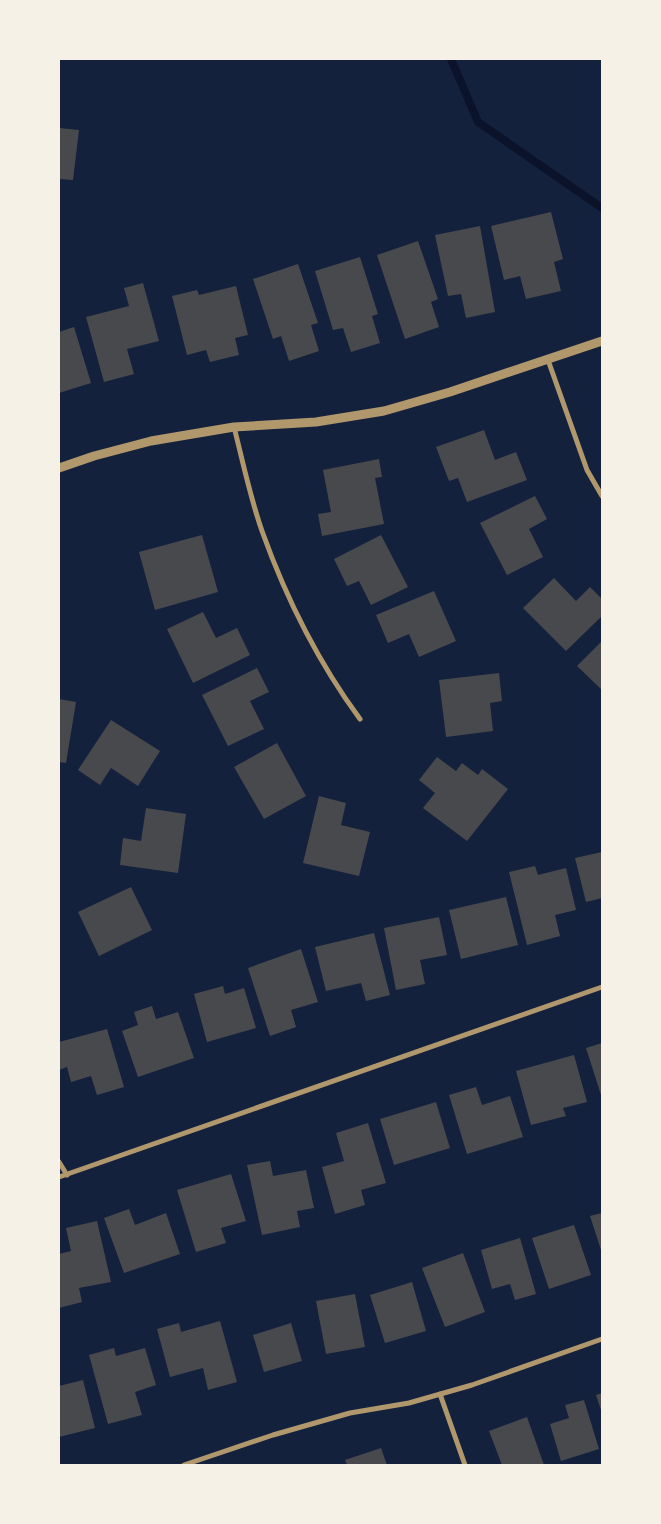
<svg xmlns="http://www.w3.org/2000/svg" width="661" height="1524" font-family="'Fira Sans',sans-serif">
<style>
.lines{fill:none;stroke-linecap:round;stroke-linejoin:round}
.stream{stroke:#0b132b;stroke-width:8}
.building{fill:#48494c}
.minor{stroke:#b1986c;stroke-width:5}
.tertiary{stroke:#b1986c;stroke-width:9}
</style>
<rect width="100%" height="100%" fill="#14213d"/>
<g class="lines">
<path class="stream" d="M 451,59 L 478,122 L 602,208"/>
</g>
<g class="building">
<path d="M 59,128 L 79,130 L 73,180 L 59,179 Z"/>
<path d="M 551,212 L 563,259 L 554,262 L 561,291 L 526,299 L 520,276 L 504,280 L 491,226 Z"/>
<path d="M 480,226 L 495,312 L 466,318 L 461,294 L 448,296 L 435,235 Z"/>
<path d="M 418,241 L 438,299 L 431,302 L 439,327 L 405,339 L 377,255 Z"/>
<path d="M 360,257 L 378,314 L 372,316 L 380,343 L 351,352 L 343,328 L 333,330 L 315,271 Z"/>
<path d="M 298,264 L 318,323 L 311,325 L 319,351 L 289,361 L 281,336 L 273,339 L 253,279 Z"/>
<path d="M 143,283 L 159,341 L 127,349 L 134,374 L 104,382 L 86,317 L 129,306 L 124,288 Z"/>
<path d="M 236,286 L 248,335 L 235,338 L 239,355 L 210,362 L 206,350 L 187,355 L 172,296 L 197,290 L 199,295 Z"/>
<path d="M 74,327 L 91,383 L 59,393 L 59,332 Z"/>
<path d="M 484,430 L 495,460 L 516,452 L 527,480 L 467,502 L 458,478 L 449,481 L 436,447 Z"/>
<path d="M 379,459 L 382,477 L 375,478 L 384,524 L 322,536 L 318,514 L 331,512 L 323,470 Z"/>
<path d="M 535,496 L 547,519 L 529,529 L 543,557 L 507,575 L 480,523 Z"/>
<path d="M 202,535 L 218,592 L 155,610 L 139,552 Z"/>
<path d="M 381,535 L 408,587 L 371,605 L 359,581 L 347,586 L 334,559 Z"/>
<path d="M 554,578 L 576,601 L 590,587 L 602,599 L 602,616 L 566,651 L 523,608 Z"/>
<path d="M 434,591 L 456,641 L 419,657 L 409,634 L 388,643 L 376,615 Z"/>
<path d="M 203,612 L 216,638 L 237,628 L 250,655 L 193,683 L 167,629 Z"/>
<path d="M 602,641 L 602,690 L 577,666 Z"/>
<path d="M 257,668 L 269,692 L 250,701 L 264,729 L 228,746 L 202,695 Z"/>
<path d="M 499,673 L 502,701 L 490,703 L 493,731 L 446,737 L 439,680 Z"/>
<path d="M 59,699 L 76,702 L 66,763 L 59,762 Z"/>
<path d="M 111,720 L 160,751 L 138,786 L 111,768 L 100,785 L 78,770 Z"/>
<path d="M 277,743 L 306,796 L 264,819 L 234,767 Z"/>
<path d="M 437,757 L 456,771 L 462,763 L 478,775 L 482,769 L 508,789 L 467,841 L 423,808 L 435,793 L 419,780 Z"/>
<path d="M 319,796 L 346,803 L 341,825 L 370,832 L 359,876 L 303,863 Z"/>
<path d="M 146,808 L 186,814 L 178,873 L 120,865 L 123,838 L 141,841 Z"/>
<path d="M 602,852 L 602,898 L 586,902 L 575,858 Z"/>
<path d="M 535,866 L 538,875 L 566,868 L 576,910 L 555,915 L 560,936 L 527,945 L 509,872 Z"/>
<path d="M 131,887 L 152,930 L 99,956 L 78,912 Z"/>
<path d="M 506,897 L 518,945 L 461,959 L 449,910 Z"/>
<path d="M 439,917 L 447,955 L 420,960 L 425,984 L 396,990 L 384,928 Z"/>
<path d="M 374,933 L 390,995 L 366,1001 L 361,983 L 326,991 L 315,947 Z"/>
<path d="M 301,949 L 318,1002 L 291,1010 L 296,1027 L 270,1036 L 248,968 Z"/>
<path d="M 223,986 L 225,994 L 244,988 L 256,1028 L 207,1042 L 194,994 Z"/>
<path d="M 152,1006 L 156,1019 L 178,1012 L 194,1058 L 138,1077 L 122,1031 L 138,1025 L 134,1012 Z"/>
<path d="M 107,1029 L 124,1087 L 97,1095 L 91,1076 L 71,1082 L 67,1067 L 59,1070 L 59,1042 Z"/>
<path d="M 602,1043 L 602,1098 L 586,1048 Z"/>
<path d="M 574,1055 L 587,1102 L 563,1108 L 566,1116 L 531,1125 L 516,1071 Z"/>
<path d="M 476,1087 L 482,1105 L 510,1096 L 523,1137 L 467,1154 L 449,1095 Z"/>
<path d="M 436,1102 L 450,1148 L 394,1165 L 380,1119 Z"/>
<path d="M 368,1123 L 386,1183 L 361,1190 L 365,1205 L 335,1214 L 322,1167 L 344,1161 L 336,1133 Z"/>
<path d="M 270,1161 L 273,1176 L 306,1170 L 314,1208 L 297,1211 L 300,1227 L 262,1235 L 247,1165 Z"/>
<path d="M 231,1174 L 246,1221 L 221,1228 L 226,1243 L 196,1252 L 177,1190 Z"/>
<path d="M 129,1209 L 135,1225 L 166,1213 L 180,1254 L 124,1273 L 104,1218 Z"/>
<path d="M 602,1213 L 602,1253 L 590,1216 Z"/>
<path d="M 97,1221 L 111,1282 L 79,1288 L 82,1302 L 59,1308 L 59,1254 L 71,1251 L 66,1228 Z"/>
<path d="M 574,1225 L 591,1275 L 549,1289 L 532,1238 Z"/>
<path d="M 520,1238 L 536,1294 L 515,1300 L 510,1284 L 492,1289 L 481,1250 Z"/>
<path d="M 463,1253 L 485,1312 L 445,1327 L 422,1268 Z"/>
<path d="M 412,1282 L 426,1331 L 385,1343 L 370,1295 Z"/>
<path d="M 355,1294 L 365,1347 L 326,1354 L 316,1301 Z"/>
<path d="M 220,1321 L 237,1382 L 208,1390 L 203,1368 L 170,1377 L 157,1329 L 179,1323 L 181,1332 Z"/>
<path d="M 291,1323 L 302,1361 L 264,1372 L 253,1335 Z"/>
<path d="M 114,1348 L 116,1356 L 145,1348 L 156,1385 L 135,1392 L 142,1415 L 108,1424 L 89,1355 Z"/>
<path d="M 83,1380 L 95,1428 L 59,1437 L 59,1386 Z"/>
<path d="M 602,1393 L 602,1413 L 596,1395 Z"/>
<path d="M 584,1400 L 599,1449 L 561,1461 L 550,1424 L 569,1418 L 565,1405 Z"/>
<path d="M 527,1417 L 544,1465 L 502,1465 L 489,1431 Z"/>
<path d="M 381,1448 L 387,1465 L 347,1465 L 345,1460 Z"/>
</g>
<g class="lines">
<g class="minor">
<path d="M 548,360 L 587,470 L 602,496"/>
<path d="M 234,427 C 243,462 250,497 262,531 C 286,598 318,662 360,719"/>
<path d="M 59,1162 L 67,1175"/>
<path d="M 59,1177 L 602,987"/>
<path d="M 440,1394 L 465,1465"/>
<path d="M 184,1465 L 273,1435 L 350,1413 L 409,1403 L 472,1385 L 602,1339"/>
</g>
<path class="tertiary" d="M 59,468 L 94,456 L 151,441 L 234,427 L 316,422 L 384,411 L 450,392 L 602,341"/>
</g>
<rect width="661" height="1524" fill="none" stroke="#f6f1e7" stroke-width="120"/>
</svg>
